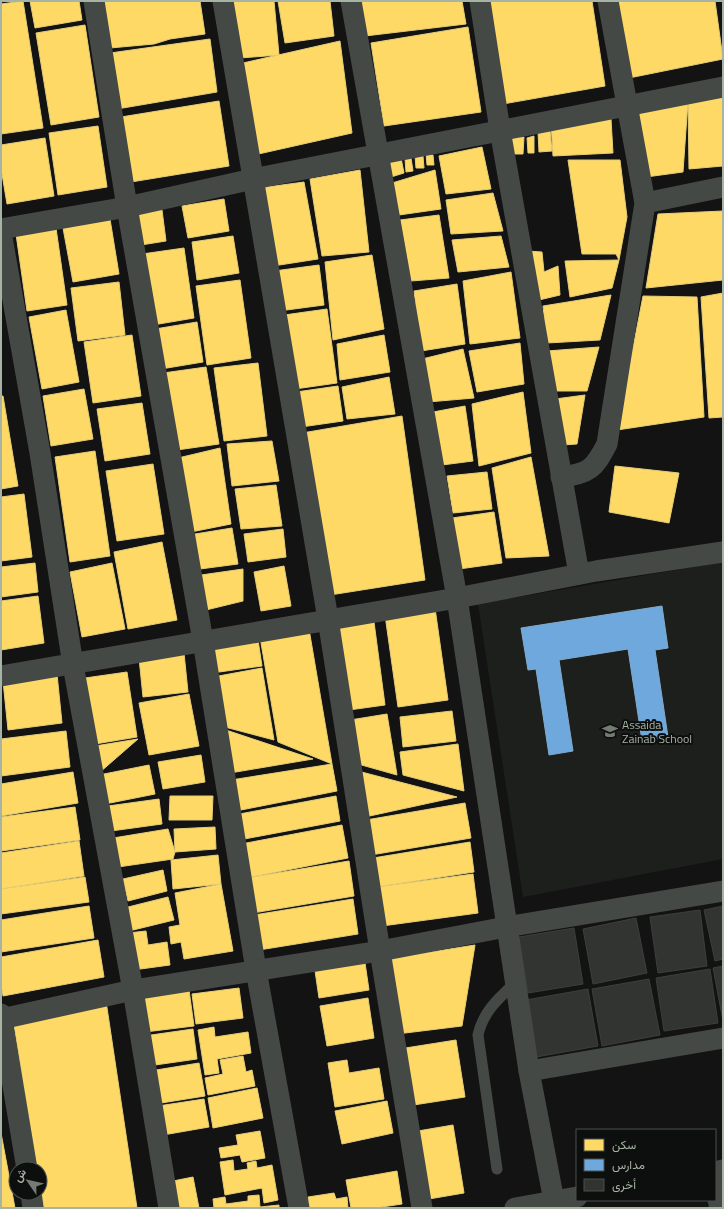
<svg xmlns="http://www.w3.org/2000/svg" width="724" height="1209" font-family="'Titillium Web',Vazirmatn,sans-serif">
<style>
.built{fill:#1d1f1d}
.homes{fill:#ffd966;stroke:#e4ce79}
.schools{fill:#6fa8dc;stroke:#80abcc}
.building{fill:#323432;stroke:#3c3f3c}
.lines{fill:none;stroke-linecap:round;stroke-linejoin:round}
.service{stroke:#454945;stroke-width:11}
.minor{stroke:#454945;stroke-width:21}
.labels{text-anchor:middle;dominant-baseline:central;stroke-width:4;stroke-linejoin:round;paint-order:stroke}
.poi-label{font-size:12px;fill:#a6b3a5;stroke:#0d0f0e;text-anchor:start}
</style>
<rect width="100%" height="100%" fill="#131313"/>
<path class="built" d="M 723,562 L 723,859 L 523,897 L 478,604 Z"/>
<g class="homes">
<path d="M 23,1 L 43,128 L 1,134 L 1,4 Z"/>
<path d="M 30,1 L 79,1 L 82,20 L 35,28 Z"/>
<path d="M 103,1 L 200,1 L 205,34 L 170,39 L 154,44 L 110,48 Z"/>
<path d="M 229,1 L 274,1 L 279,55 L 240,58 Z"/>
<path d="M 278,1 L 330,1 L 334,36 L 285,43 Z"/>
<path d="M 361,1 L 462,1 L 466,24 L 365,36 Z"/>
<path d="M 489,1 L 592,1 L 605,86 L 503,104 Z"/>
<path d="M 618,1 L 715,1 L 723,59 L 629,78 Z"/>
<path d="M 85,25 L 99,117 L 51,125 L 36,33 Z"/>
<path d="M 468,27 L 481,112 L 384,126 L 371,43 Z"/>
<path d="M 210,39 L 217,92 L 117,109 L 110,53 Z"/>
<path d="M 340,41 L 352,133 L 254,155 L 243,63 Z"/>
<path d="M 723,95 L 723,166 L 689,169 L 688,101 Z"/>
<path d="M 219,101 L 229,166 L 131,182 L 121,117 Z"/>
<path d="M 688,101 L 683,172 L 646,177 L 634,112 Z"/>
<path d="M 611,119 L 613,153 L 553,156 L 551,122 Z"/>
<path d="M 98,126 L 107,187 L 58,195 L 49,133 Z"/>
<path d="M 550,130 L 552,151 L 539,152 L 538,132 Z"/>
<path d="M 534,136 L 534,153 L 528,153 L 527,138 Z"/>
<path d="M 524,137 L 523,154 L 512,154 L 511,138 Z"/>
<path d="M 45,138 L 54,196 L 7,204 L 1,168 L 1,145 Z"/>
<path d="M 482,147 L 491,189 L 446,194 L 439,156 Z"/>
<path d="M 426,154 L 433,155 L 434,165 L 427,165 Z"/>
<path d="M 415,156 L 423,156 L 424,168 L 416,168 Z"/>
<path d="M 401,158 L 404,173 L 391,177 L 389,160 Z"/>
<path d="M 411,158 L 413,171 L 406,172 L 405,159 Z"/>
<path d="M 568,160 L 620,160 L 627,217 L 619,260 L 616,254 L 582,254 Z"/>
<path d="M 360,170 L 369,252 L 322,256 L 310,179 Z"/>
<path d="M 435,170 L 441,209 L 399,215 L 392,183 Z"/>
<path d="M 304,182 L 318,259 L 273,266 L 260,188 Z"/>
<path d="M 493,193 L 503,231 L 451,234 L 446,200 Z"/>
<path d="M 224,199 L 229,231 L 188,238 L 182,206 Z"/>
<path d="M 162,210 L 166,241 L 141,245 L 136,214 Z"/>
<path d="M 723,211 L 723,280 L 646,288 L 658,214 Z"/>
<path d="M 439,215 L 449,278 L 411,281 L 400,220 Z"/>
<path d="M 110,219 L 119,274 L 73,282 L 63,228 Z"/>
<path d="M 56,228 L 67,305 L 27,311 L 16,234 Z"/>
<path d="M 233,236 L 239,273 L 197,280 L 192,242 Z"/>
<path d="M 501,236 L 509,267 L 458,272 L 452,240 Z"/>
<path d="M 184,248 L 194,318 L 153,325 L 142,254 Z"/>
<path d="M 528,251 L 542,252 L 544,272 L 558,266 L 560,295 L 539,300 Z"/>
<path d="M 372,255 L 384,329 L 333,340 L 325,262 Z"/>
<path d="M 619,260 L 612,288 L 570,297 L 565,261 Z"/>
<path d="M 319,265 L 324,305 L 279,311 L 274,271 Z"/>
<path d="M 511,272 L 520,338 L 470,344 L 463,281 Z"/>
<path d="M 240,280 L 251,358 L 207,365 L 196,286 Z"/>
<path d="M 119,282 L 125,335 L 78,341 L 71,288 Z"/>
<path d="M 457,284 L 465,344 L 421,351 L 414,291 Z"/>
<path d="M 723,293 L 723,417 L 709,418 L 701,297 Z"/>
<path d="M 611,295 L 600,340 L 547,343 L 543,306 Z"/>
<path d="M 643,296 L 697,297 L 704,417 L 617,430 Z"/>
<path d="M 327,309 L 337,383 L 295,389 L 284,315 Z"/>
<path d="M 66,310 L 79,382 L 42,389 L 29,317 Z"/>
<path d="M 197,322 L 203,362 L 161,369 L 155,329 Z"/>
<path d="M 132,335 L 141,396 L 93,403 L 84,342 Z"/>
<path d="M 384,335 L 390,372 L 340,380 L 337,344 Z"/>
<path d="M 520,343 L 524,384 L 477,392 L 469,351 Z"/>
<path d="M 599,347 L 587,391 L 554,391 L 547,351 Z"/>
<path d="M 463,349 L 474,398 L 428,402 L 422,359 Z"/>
<path d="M 258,363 L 267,436 L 224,441 L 214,368 Z"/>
<path d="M 206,367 L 219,444 L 177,450 L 163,373 Z"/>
<path d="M 389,377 L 395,414 L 347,419 L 342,387 Z"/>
<path d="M 338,386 L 343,421 L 301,427 L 296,392 Z"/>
<path d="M 84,389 L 93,439 L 51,446 L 43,396 Z"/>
<path d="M 523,392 L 531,453 L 479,466 L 472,404 Z"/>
<path d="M 585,395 L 577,444 L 563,445 L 555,399 Z"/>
<path d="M 1,396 L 3,396 L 18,486 L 1,489 Z"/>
<path d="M 142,403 L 150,454 L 105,461 L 97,409 Z"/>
<path d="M 465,406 L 473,461 L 442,465 L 433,412 Z"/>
<path d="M 402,416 L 425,580 L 330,595 L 302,433 Z"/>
<path d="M 272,441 L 279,481 L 232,486 L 227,444 Z"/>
<path d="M 220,448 L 231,524 L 191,532 L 178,458 Z"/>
<path d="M 95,451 L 110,556 L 70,562 L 55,457 Z"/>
<path d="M 531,457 L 549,556 L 506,558 L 492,468 Z"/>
<path d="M 153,464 L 164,534 L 117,541 L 106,471 Z"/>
<path d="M 615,466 L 679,473 L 669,523 L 609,512 Z"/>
<path d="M 487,472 L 492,509 L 453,513 L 447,476 Z"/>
<path d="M 276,485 L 282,526 L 241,529 L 235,489 Z"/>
<path d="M 24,494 L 32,557 L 1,561 L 1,497 Z"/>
<path d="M 494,512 L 502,563 L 459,569 L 452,518 Z"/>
<path d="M 232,528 L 238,564 L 200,569 L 195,534 Z"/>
<path d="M 283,529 L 286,557 L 248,562 L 244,534 Z"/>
<path d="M 162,542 L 177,620 L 128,629 L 114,552 Z"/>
<path d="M 35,563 L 38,592 L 1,597 L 1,567 Z"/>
<path d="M 112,563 L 125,629 L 82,637 L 70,572 Z"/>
<path d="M 284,566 L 291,606 L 261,611 L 254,572 Z"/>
<path d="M 243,569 L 243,601 L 206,610 L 201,575 Z"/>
<path d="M 38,596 L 44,643 L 1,650 L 1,601 Z"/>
<path d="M 435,608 L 448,700 L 398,707 L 385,615 Z"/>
<path d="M 374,622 L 385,705 L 349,710 L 338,628 Z"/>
<path d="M 309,629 L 332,764 L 278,742 L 260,637 Z"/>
<path d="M 258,640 L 262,666 L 212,673 L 208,647 Z"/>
<path d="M 184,653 L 188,692 L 143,697 L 139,658 Z"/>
<path d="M 262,668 L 274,740 L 221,726 L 213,677 Z"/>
<path d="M 127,672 L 137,737 L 95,744 L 85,678 Z"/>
<path d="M 57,674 L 62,723 L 8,730 L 3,681 Z"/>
<path d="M 189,694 L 199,746 L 149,755 L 139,703 Z"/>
<path d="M 452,711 L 456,741 L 403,747 L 400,717 Z"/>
<path d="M 387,714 L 397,775 L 358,764 L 350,720 Z"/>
<path d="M 223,729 L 313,759 L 230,773 Z"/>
<path d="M 66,731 L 70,767 L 1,776 L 1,739 Z"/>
<path d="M 138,739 L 99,773 L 95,746 Z"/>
<path d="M 458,744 L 464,791 L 403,775 L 400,752 Z"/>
<path d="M 201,755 L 205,782 L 163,789 L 158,762 Z"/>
<path d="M 332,764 L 337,791 L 236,811 L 231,780 Z"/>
<path d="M 149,765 L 155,794 L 105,804 L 99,775 Z"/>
<path d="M 354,770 L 457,797 L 365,817 Z"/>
<path d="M 73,772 L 78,803 L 1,816 L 1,784 Z"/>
<path d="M 170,796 L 213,796 L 212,820 L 169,820 Z"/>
<path d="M 336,796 L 340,821 L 239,840 L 234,815 Z"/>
<path d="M 159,799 L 162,824 L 111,831 L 108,806 Z"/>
<path d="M 465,803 L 471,838 L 371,855 L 366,820 Z"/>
<path d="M 75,807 L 80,840 L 1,851 L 1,817 Z"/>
<path d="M 342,825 L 348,858 L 247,878 L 241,844 Z"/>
<path d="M 215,827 L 216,849 L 175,852 L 174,829 Z"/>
<path d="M 168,829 L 175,852 L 173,859 L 118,867 L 113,838 Z"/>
<path d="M 79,841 L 84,876 L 1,889 L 1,853 Z"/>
<path d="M 470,842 L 474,872 L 377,887 L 373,858 Z"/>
<path d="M 218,855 L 221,884 L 173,889 L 171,860 Z"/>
<path d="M 349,861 L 354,896 L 253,913 L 247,878 Z"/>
<path d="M 163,870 L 167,891 L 128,901 L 123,879 Z"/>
<path d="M 473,874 L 478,913 L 382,926 L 377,887 Z"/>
<path d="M 85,877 L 89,902 L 1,914 L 1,889 Z"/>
<path d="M 221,884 L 233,951 L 184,959 L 181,942 L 171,944 L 169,927 L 180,925 L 175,893 Z"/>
<path d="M 168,897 L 174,920 L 125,932 L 120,909 Z"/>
<path d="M 353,899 L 358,934 L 259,950 L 254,915 Z"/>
<path d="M 89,906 L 94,938 L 1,952 L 1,920 Z"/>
<path d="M 146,931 L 148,945 L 167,942 L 170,965 L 133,970 L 128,933 Z"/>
<path d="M 98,940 L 104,977 L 3,996 L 1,984 L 1,957 Z"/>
<path d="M 475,945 L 462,1026 L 397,1034 L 381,960 Z"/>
<path d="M 364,956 L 369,990 L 319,998 L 314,964 Z"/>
<path d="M 239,988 L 243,1018 L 196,1024 L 192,994 Z"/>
<path d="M 189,990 L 194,1026 L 145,1032 L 140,997 Z"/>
<path d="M 368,998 L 374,1038 L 327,1046 L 320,1006 Z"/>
<path d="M 106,1001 L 137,1208 L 44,1208 L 40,1185 L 40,1169 L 37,1169 L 13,1019 Z"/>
<path d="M 214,1027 L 215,1037 L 248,1032 L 251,1053 L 217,1059 L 219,1073 L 205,1075 L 198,1030 Z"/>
<path d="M 193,1029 L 197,1059 L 148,1066 L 144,1036 Z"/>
<path d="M 456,1040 L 465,1097 L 407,1106 L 399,1049 Z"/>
<path d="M 243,1056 L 246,1072 L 252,1070 L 255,1086 L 208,1095 L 205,1078 L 223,1074 L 220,1060 Z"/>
<path d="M 347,1060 L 349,1073 L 379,1068 L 384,1099 L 335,1107 L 328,1063 Z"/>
<path d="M 199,1063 L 205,1096 L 155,1104 L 150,1071 Z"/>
<path d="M 257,1088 L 263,1118 L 213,1128 L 208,1098 Z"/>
<path d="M 204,1099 L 209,1127 L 163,1135 L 158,1106 Z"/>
<path d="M 387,1101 L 393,1133 L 342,1144 L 335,1111 Z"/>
<path d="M 453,1125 L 464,1193 L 423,1200 L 412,1132 Z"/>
<path d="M 260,1131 L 265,1158 L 242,1162 L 240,1155 L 221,1158 L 219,1148 L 238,1145 L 236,1135 Z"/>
<path d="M 1,1133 L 15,1208 L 1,1208 Z"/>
<path d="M 233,1160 L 234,1171 L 248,1169 L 247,1163 L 256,1161 L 257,1168 L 272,1165 L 278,1200 L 264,1203 L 262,1188 L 225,1195 L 220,1162 Z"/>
<path d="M 397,1171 L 402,1204 L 375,1208 L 351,1208 L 346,1180 Z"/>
<path d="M 193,1177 L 199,1208 L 173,1208 L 168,1182 Z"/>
<path d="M 334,1193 L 336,1199 L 347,1197 L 348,1208 L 309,1208 L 308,1197 Z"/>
<path d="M 259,1195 L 260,1207 L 279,1205 L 279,1208 L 214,1208 L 213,1199 L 225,1197 L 226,1204 L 248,1201 L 248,1196 Z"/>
</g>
<path class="schools" d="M 662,606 L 668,648 L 655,650 L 668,737 L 642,741 L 628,649 L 559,660 L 573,751 L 549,755 L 536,669 L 528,670 L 521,628 Z"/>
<g class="building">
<path d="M 723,906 L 723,959 L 715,961 L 704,910 Z"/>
<path d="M 700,910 L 707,966 L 658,973 L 650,917 Z"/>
<path d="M 636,918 L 647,973 L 593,984 L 583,929 Z"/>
<path d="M 574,928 L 583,984 L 528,993 L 519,937 Z"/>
<path d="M 723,966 L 723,1021 L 713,968 Z"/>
<path d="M 710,969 L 718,1023 L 664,1031 L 656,978 Z"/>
<path d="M 649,979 L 660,1035 L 602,1046 L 592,989 Z"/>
<path d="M 588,989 L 598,1046 L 536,1057 L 526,1000 Z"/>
</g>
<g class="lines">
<path class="service" d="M 497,1169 L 478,1035 C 483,1012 498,999 515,983"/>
<g class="minor">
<path d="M 94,1 L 127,207 L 203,641 L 256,970 L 299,1208"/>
<path d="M 223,1 L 328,619 L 380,951 L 422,1208"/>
<path d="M 351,1 L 457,598 L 529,1071 L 554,1201"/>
<path d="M 480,1 L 500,130 L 579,574"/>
<path d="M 645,203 L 723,187"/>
<path d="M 1,229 L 127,207 L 253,179 L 723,87"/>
<path d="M 1,232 L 40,453 L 73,665 L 133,990 L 169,1208"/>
<path d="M 561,477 C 590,473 594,469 607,444 L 645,203 L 608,1"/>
<path d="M 1,676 L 457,598 L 596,571 L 723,552"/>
<path d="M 1,1014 L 27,1169"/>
<path d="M 1,1019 L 133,990 L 380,951 L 506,927 L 723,891"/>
<path d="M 529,1071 L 723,1038"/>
<path d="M 715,1172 L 723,1170"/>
<path d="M 715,1187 L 720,1208"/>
<path d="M 31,1193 L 33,1208"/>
<path d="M 515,1208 L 577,1197"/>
</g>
</g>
<defs>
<symbol id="school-bare" viewBox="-9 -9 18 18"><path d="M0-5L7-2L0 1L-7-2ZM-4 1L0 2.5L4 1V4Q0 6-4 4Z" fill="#737b72" stroke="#0d0f0e" stroke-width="2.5" paint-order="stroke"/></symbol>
</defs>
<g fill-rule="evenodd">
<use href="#school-bare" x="599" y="720" width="22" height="22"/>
</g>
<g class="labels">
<g class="poi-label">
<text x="622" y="724">Assaida<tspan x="622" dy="14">Zainab School</tspan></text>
</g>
</g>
<rect width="724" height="1209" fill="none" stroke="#a6b3a5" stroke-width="4"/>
<rect x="576" y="1129" width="140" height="72" fill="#0d0f0e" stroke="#4a514a"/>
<rect x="584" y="1139" width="20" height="12" fill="#ffd966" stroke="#4a514a"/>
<text x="612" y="1149" font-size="12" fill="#a6b3a5">سكن</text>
<rect x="584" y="1159" width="20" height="12" fill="#6fa8dc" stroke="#4a514a"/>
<text x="612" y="1169" font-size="12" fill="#a6b3a5">مدارس</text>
<rect x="584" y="1179" width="20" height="12" fill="#323432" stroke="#4a514a"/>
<text x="612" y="1189" font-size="12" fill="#a6b3a5">أخرى</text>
<g transform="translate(28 1181) rotate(304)"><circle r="19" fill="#0d0f0e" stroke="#4a514a"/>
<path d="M0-3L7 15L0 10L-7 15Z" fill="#737b72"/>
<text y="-6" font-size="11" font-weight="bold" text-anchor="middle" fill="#a6b3a5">ش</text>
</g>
</svg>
